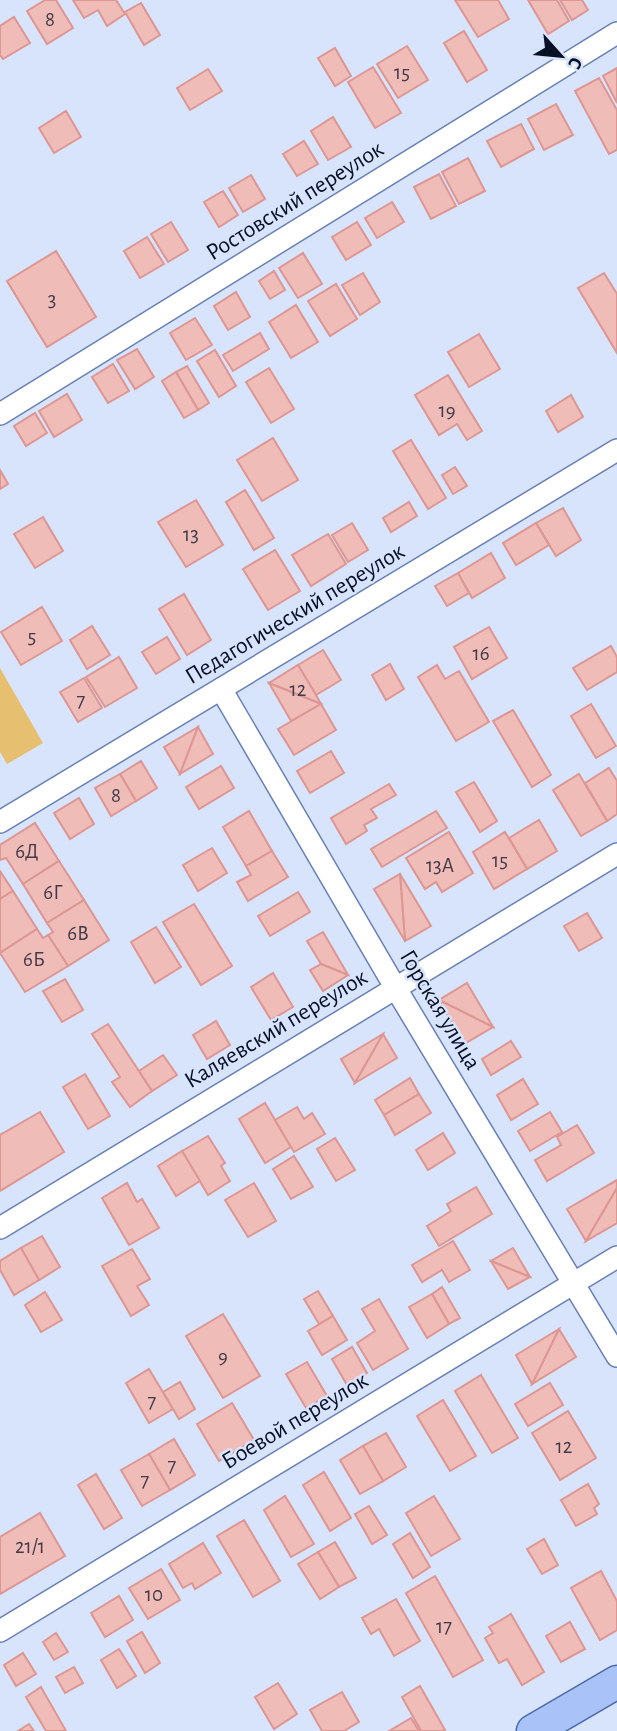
<svg xmlns="http://www.w3.org/2000/svg" width="617" height="1731" font-family="'Alegreya Sans',sans-serif">
<style>
.green{fill:#e7bf71}
.building{fill:#f0bcb8;stroke:#dd9692;stroke-width:2}
.lines{fill:none;stroke-linecap:round;stroke-linejoin:round}
.minor-casing{stroke:#6781b6;stroke-width:24}
.primary-casing{stroke:#4b6aa9;stroke-width:35}
.minor{stroke:#fff;stroke-width:21}
.primary{stroke:#a9c2f7;stroke-width:32}
.labels{text-anchor:middle;dominant-baseline:central;stroke-width:5;stroke-linejoin:round;paint-order:stroke}
.number-label{font-size:21px;fill:#413b49}
.street-label{font-size:24px;fill:#071024;stroke:#d8e4fc}
</style>
<rect width="100%" height="100%" fill="#d8e4fc"/>
<path class="green" d="M 0,668 L 43,743 L 7,764 L 0,752 Z"/>
<g class="building">
<path d="M 45,0 L 56,0 L 73,28 L 47,44 L 27,11 Z"/>
<path d="M 73,0 L 116,0 L 125,14 L 107,26 L 98,10 L 84,18 Z"/>
<path d="M 455,0 L 498,0 L 509,19 L 478,37 Z"/>
<path d="M 528,0 L 557,0 L 569,21 L 548,34 Z"/>
<path d="M 560,0 L 582,0 L 588,10 L 572,20 Z"/>
<path d="M 141,3 L 160,35 L 144,45 L 125,12 Z"/>
<path d="M 14,17 L 30,43 L 3,59 L 0,55 L 0,26 Z"/>
<path d="M 464,31 L 487,70 L 467,82 L 444,43 Z"/>
<path d="M 407,46 L 428,80 L 398,98 L 377,64 Z"/>
<path d="M 335,48 L 351,76 L 335,86 L 318,58 Z"/>
<path d="M 373,67 L 401,113 L 375,128 L 348,82 Z"/>
<path d="M 617,68 L 617,103 L 603,76 Z"/>
<path d="M 208,69 L 222,91 L 190,110 L 177,88 Z"/>
<path d="M 599,78 L 617,110 L 617,150 L 609,154 L 575,91 Z"/>
<path d="M 556,104 L 573,135 L 544,150 L 528,119 Z"/>
<path d="M 66,111 L 81,137 L 54,153 L 39,128 Z"/>
<path d="M 333,117 L 351,147 L 328,160 L 311,131 Z"/>
<path d="M 521,124 L 534,149 L 501,167 L 487,141 Z"/>
<path d="M 304,141 L 318,164 L 297,176 L 283,154 Z"/>
<path d="M 468,158 L 485,191 L 459,204 L 442,172 Z"/>
<path d="M 439,174 L 456,206 L 431,219 L 414,187 Z"/>
<path d="M 251,175 L 265,199 L 243,212 L 229,188 Z"/>
<path d="M 223,191 L 238,215 L 219,227 L 204,202 Z"/>
<path d="M 392,202 L 404,222 L 377,238 L 365,218 Z"/>
<path d="M 171,222 L 188,250 L 168,262 L 151,234 Z"/>
<path d="M 357,222 L 371,245 L 346,260 L 332,237 Z"/>
<path d="M 147,237 L 164,264 L 140,278 L 124,251 Z"/>
<path d="M 56,251 L 96,317 L 47,347 L 7,281 Z"/>
<path d="M 303,253 L 322,284 L 298,298 L 279,268 Z"/>
<path d="M 274,271 L 285,290 L 270,299 L 259,281 Z"/>
<path d="M 363,273 L 380,302 L 360,315 L 342,285 Z"/>
<path d="M 604,273 L 617,294 L 617,353 L 578,288 Z"/>
<path d="M 336,284 L 357,319 L 330,336 L 308,301 Z"/>
<path d="M 236,292 L 250,317 L 228,330 L 214,306 Z"/>
<path d="M 296,305 L 318,342 L 291,358 L 269,322 Z"/>
<path d="M 195,318 L 212,345 L 186,360 L 170,333 Z"/>
<path d="M 260,333 L 269,349 L 233,371 L 223,355 Z"/>
<path d="M 479,334 L 500,369 L 469,387 L 448,352 Z"/>
<path d="M 137,349 L 154,377 L 135,389 L 117,360 Z"/>
<path d="M 215,350 L 236,386 L 219,397 L 197,361 Z"/>
<path d="M 113,364 L 129,391 L 108,403 L 92,377 Z"/>
<path d="M 187,366 L 209,403 L 198,410 L 176,372 Z"/>
<path d="M 269,368 L 294,409 L 271,423 L 246,382 Z"/>
<path d="M 176,372 L 198,410 L 184,418 L 162,381 Z"/>
<path d="M 448,375 L 482,431 L 467,440 L 457,424 L 439,435 L 415,395 Z"/>
<path d="M 67,394 L 82,420 L 54,437 L 39,411 Z"/>
<path d="M 571,395 L 583,417 L 558,432 L 546,411 Z"/>
<path d="M 35,413 L 47,433 L 26,446 L 14,426 Z"/>
<path d="M 273,438 L 298,480 L 262,501 L 237,460 Z"/>
<path d="M 411,440 L 446,498 L 428,509 L 393,451 Z"/>
<path d="M 455,467 L 467,486 L 453,494 L 442,475 Z"/>
<path d="M 0,470 L 8,484 L 0,489 Z"/>
<path d="M 245,490 L 274,538 L 254,550 L 226,502 Z"/>
<path d="M 196,500 L 223,545 L 186,567 L 158,522 Z"/>
<path d="M 409,502 L 417,516 L 391,532 L 383,518 Z"/>
<path d="M 563,508 L 581,540 L 556,556 L 536,523 Z"/>
<path d="M 43,517 L 63,551 L 35,568 L 14,534 Z"/>
<path d="M 352,523 L 368,550 L 348,562 L 332,535 Z"/>
<path d="M 536,523 L 549,545 L 516,565 L 503,543 Z"/>
<path d="M 328,534 L 346,564 L 311,586 L 292,555 Z"/>
<path d="M 275,550 L 300,591 L 268,610 L 243,569 Z"/>
<path d="M 491,553 L 505,578 L 472,598 L 458,573 Z"/>
<path d="M 458,573 L 469,593 L 447,606 L 435,586 Z"/>
<path d="M 184,594 L 211,640 L 187,655 L 159,609 Z"/>
<path d="M 42,607 L 62,641 L 21,665 L 1,632 Z"/>
<path d="M 92,626 L 110,655 L 87,669 L 70,640 Z"/>
<path d="M 489,627 L 507,658 L 472,679 L 454,647 Z"/>
<path d="M 167,637 L 180,659 L 156,674 L 142,652 Z"/>
<path d="M 611,646 L 617,657 L 617,672 L 587,690 L 573,668 Z"/>
<path d="M 323,650 L 341,680 L 316,695 L 298,665 Z"/>
<path d="M 119,657 L 137,688 L 105,707 L 86,677 Z"/>
<path d="M 390,664 L 404,689 L 386,700 L 372,675 Z"/>
<path d="M 298,665 L 316,695 L 321,704 L 269,683 Z"/>
<path d="M 437,665 L 445,679 L 459,671 L 489,722 L 456,741 L 418,677 Z"/>
<path d="M 84,678 L 102,708 L 78,722 L 60,692 Z"/>
<path d="M 269,683 L 321,704 L 291,721 Z"/>
<path d="M 321,704 L 336,730 L 294,755 L 278,729 Z"/>
<path d="M 591,704 L 616,746 L 596,758 L 571,716 Z"/>
<path d="M 513,710 L 551,775 L 532,787 L 493,721 Z"/>
<path d="M 198,727 L 180,774 L 164,747 Z"/>
<path d="M 198,727 L 213,754 L 180,774 Z"/>
<path d="M 331,751 L 344,773 L 310,793 L 297,771 Z"/>
<path d="M 141,761 L 157,788 L 136,801 L 120,774 Z"/>
<path d="M 221,766 L 234,788 L 199,809 L 186,787 Z"/>
<path d="M 609,768 L 617,781 L 617,814 L 607,821 L 585,783 Z"/>
<path d="M 120,774 L 136,801 L 111,816 L 95,788 Z"/>
<path d="M 579,774 L 607,821 L 581,836 L 553,790 Z"/>
<path d="M 474,782 L 497,821 L 480,832 L 456,792 Z"/>
<path d="M 389,784 L 396,795 L 371,809 L 377,818 L 364,825 L 367,831 L 346,844 L 331,818 Z"/>
<path d="M 79,798 L 94,824 L 70,839 L 54,813 Z"/>
<path d="M 249,811 L 272,851 L 246,866 L 223,827 Z"/>
<path d="M 436,811 L 447,828 L 382,867 L 371,849 Z"/>
<path d="M 539,820 L 557,851 L 527,869 L 509,838 Z"/>
<path d="M 35,823 L 59,861 L 23,884 L 6,858 L 0,860 L 0,845 Z"/>
<path d="M 449,832 L 473,873 L 442,892 L 436,882 L 425,889 L 406,858 Z"/>
<path d="M 505,832 L 527,869 L 494,889 L 473,852 Z"/>
<path d="M 212,848 L 227,873 L 198,891 L 183,865 Z"/>
<path d="M 272,851 L 288,877 L 248,901 L 237,882 L 251,875 L 246,866 Z"/>
<path d="M 59,861 L 84,900 L 47,923 L 23,884 Z"/>
<path d="M 0,871 L 13,891 L 0,899 Z"/>
<path d="M 400,874 L 431,926 L 405,941 Z"/>
<path d="M 400,874 L 405,941 L 374,889 Z"/>
<path d="M 13,891 L 37,929 L 0,953 L 0,899 Z"/>
<path d="M 298,892 L 310,912 L 270,936 L 258,916 Z"/>
<path d="M 84,900 L 109,940 L 68,966 L 48,935 L 53,932 L 47,923 Z"/>
<path d="M 194,904 L 232,966 L 201,985 L 163,922 Z"/>
<path d="M 587,913 L 602,938 L 579,951 L 564,926 Z"/>
<path d="M 156,927 L 181,967 L 155,983 L 131,942 Z"/>
<path d="M 37,929 L 43,938 L 48,935 L 68,966 L 25,992 L 0,953 Z"/>
<path d="M 323,932 L 348,975 L 321,964 L 307,941 Z"/>
<path d="M 321,964 L 348,975 L 323,991 L 310,970 Z"/>
<path d="M 273,973 L 293,1007 L 271,1020 L 251,987 Z"/>
<path d="M 65,979 L 83,1010 L 62,1022 L 43,991 Z"/>
<path d="M 467,983 L 493,1027 L 439,1000 Z"/>
<path d="M 439,1000 L 493,1027 L 464,1044 Z"/>
<path d="M 216,1021 L 230,1045 L 207,1059 L 193,1035 Z"/>
<path d="M 108,1024 L 152,1091 L 130,1107 L 112,1082 L 120,1077 L 92,1034 Z"/>
<path d="M 383,1034 L 355,1083 L 341,1059 Z"/>
<path d="M 383,1034 L 397,1058 L 355,1083 Z"/>
<path d="M 511,1041 L 521,1057 L 491,1075 L 482,1059 Z"/>
<path d="M 163,1055 L 177,1075 L 152,1091 L 139,1071 Z"/>
<path d="M 85,1074 L 110,1116 L 88,1129 L 63,1087 Z"/>
<path d="M 410,1078 L 419,1094 L 384,1115 L 375,1100 Z"/>
<path d="M 523,1079 L 538,1104 L 511,1120 L 497,1095 Z"/>
<path d="M 419,1094 L 431,1113 L 395,1135 L 384,1115 Z"/>
<path d="M 265,1103 L 291,1147 L 265,1163 L 239,1119 Z"/>
<path d="M 297,1107 L 304,1119 L 312,1113 L 325,1134 L 294,1152 L 275,1120 Z"/>
<path d="M 40,1112 L 64,1152 L 0,1191 L 0,1135 Z"/>
<path d="M 550,1112 L 562,1132 L 530,1151 L 518,1131 Z"/>
<path d="M 577,1125 L 594,1153 L 547,1181 L 535,1160 L 561,1145 L 557,1137 Z"/>
<path d="M 443,1133 L 455,1153 L 428,1170 L 416,1150 Z"/>
<path d="M 208,1136 L 225,1163 L 221,1166 L 230,1181 L 208,1195 L 182,1151 Z"/>
<path d="M 335,1138 L 355,1170 L 336,1181 L 317,1149 Z"/>
<path d="M 182,1151 L 200,1181 L 176,1196 L 158,1166 Z"/>
<path d="M 294,1156 L 313,1187 L 291,1199 L 273,1169 Z"/>
<path d="M 617,1180 L 617,1188 L 586,1241 L 567,1209 Z"/>
<path d="M 127,1183 L 137,1202 L 142,1199 L 159,1228 L 129,1245 L 102,1198 Z"/>
<path d="M 254,1183 L 276,1221 L 248,1237 L 225,1200 Z"/>
<path d="M 476,1187 L 492,1214 L 439,1246 L 427,1226 L 451,1211 L 447,1204 Z"/>
<path d="M 617,1188 L 617,1223 L 586,1241 Z"/>
<path d="M 42,1236 L 60,1267 L 39,1280 L 21,1248 Z"/>
<path d="M 453,1241 L 470,1270 L 449,1282 L 442,1270 L 422,1282 L 412,1265 Z"/>
<path d="M 21,1248 L 39,1280 L 14,1295 L 0,1270 L 0,1261 Z"/>
<path d="M 513,1248 L 530,1277 L 491,1261 Z"/>
<path d="M 132,1249 L 150,1279 L 137,1286 L 149,1305 L 131,1316 L 102,1266 Z"/>
<path d="M 491,1261 L 530,1277 L 508,1289 Z"/>
<path d="M 442,1287 L 460,1318 L 449,1324 L 432,1294 Z"/>
<path d="M 318,1291 L 333,1316 L 319,1324 L 304,1299 Z"/>
<path d="M 45,1292 L 62,1320 L 41,1332 L 25,1305 Z"/>
<path d="M 432,1294 L 449,1324 L 427,1338 L 409,1307 Z"/>
<path d="M 379,1299 L 408,1349 L 373,1370 L 357,1343 L 375,1331 L 362,1309 Z"/>
<path d="M 223,1314 L 260,1376 L 223,1398 L 186,1336 Z"/>
<path d="M 333,1316 L 347,1340 L 322,1355 L 308,1331 Z"/>
<path d="M 559,1329 L 576,1357 L 532,1384 Z"/>
<path d="M 559,1329 L 532,1384 L 516,1355 Z"/>
<path d="M 352,1347 L 367,1373 L 347,1385 L 332,1359 Z"/>
<path d="M 307,1362 L 327,1396 L 306,1408 L 286,1374 Z"/>
<path d="M 149,1369 L 173,1409 L 149,1423 L 126,1383 Z"/>
<path d="M 481,1375 L 518,1438 L 492,1453 L 455,1391 Z"/>
<path d="M 180,1382 L 195,1409 L 179,1419 L 163,1392 Z"/>
<path d="M 550,1383 L 563,1405 L 528,1426 L 515,1404 Z"/>
<path d="M 443,1400 L 476,1456 L 450,1471 L 417,1416 Z"/>
<path d="M 232,1403 L 254,1440 L 219,1461 L 197,1424 Z"/>
<path d="M 568,1411 L 596,1458 L 560,1480 L 532,1433 Z"/>
<path d="M 386,1433 L 406,1467 L 383,1481 L 363,1446 Z"/>
<path d="M 174,1439 L 195,1475 L 170,1490 L 149,1454 Z"/>
<path d="M 363,1446 L 383,1481 L 360,1494 L 340,1460 Z"/>
<path d="M 149,1454 L 170,1490 L 142,1506 L 121,1470 Z"/>
<path d="M 324,1472 L 351,1518 L 330,1531 L 303,1485 Z"/>
<path d="M 96,1474 L 122,1518 L 104,1529 L 78,1485 Z"/>
<path d="M 588,1484 L 599,1504 L 594,1508 L 597,1514 L 576,1526 L 561,1500 Z"/>
<path d="M 285,1496 L 314,1544 L 291,1557 L 264,1510 Z"/>
<path d="M 434,1496 L 460,1539 L 431,1556 L 406,1513 Z"/>
<path d="M 369,1506 L 387,1535 L 372,1544 L 355,1514 Z"/>
<path d="M 40,1513 L 65,1556 L 0,1594 L 0,1537 Z"/>
<path d="M 244,1520 L 280,1581 L 253,1597 L 217,1536 Z"/>
<path d="M 410,1533 L 430,1567 L 413,1578 L 393,1544 Z"/>
<path d="M 544,1539 L 558,1565 L 542,1574 L 527,1549 Z"/>
<path d="M 335,1542 L 356,1578 L 339,1587 L 318,1552 Z"/>
<path d="M 203,1543 L 221,1573 L 195,1589 L 192,1583 L 183,1588 L 169,1564 Z"/>
<path d="M 318,1552 L 339,1587 L 320,1599 L 298,1564 Z"/>
<path d="M 161,1569 L 180,1600 L 148,1619 L 129,1588 Z"/>
<path d="M 601,1571 L 617,1601 L 617,1630 L 600,1640 L 571,1588 Z"/>
<path d="M 435,1576 L 483,1660 L 453,1677 L 406,1593 Z"/>
<path d="M 119,1596 L 133,1620 L 105,1637 L 91,1613 Z"/>
<path d="M 396,1599 L 420,1641 L 394,1656 L 379,1629 L 371,1634 L 362,1618 Z"/>
<path d="M 511,1614 L 544,1672 L 522,1685 L 507,1659 L 499,1663 L 485,1638 L 493,1633 L 489,1627 Z"/>
<path d="M 570,1622 L 585,1649 L 561,1662 L 546,1636 Z"/>
<path d="M 142,1632 L 160,1663 L 145,1673 L 127,1641 Z"/>
<path d="M 56,1633 L 68,1652 L 54,1660 L 43,1642 Z"/>
<path d="M 119,1649 L 136,1676 L 117,1688 L 101,1660 Z"/>
<path d="M 23,1653 L 36,1674 L 16,1686 L 4,1665 Z"/>
<path d="M 74,1667 L 83,1683 L 65,1693 L 56,1677 Z"/>
<path d="M 278,1683 L 297,1714 L 274,1729 L 255,1697 Z"/>
<path d="M 420,1686 L 445,1730 L 442,1731 L 421,1731 L 402,1697 Z"/>
<path d="M 41,1687 L 66,1731 L 46,1731 L 26,1697 Z"/>
<path d="M 342,1692 L 359,1722 L 344,1731 L 322,1731 L 310,1710 Z"/>
<path d="M 411,1718 L 419,1731 L 389,1731 Z"/>
<path d="M 29,1724 L 34,1731 L 18,1731 Z"/>
</g>
<g class="lines">
<defs>
<g id="minor">
<path d="M 0,414 L 617,33"/>
<path d="M 221,689 L 395,987 L 617,1356"/>
<path d="M 0,822 L 617,450"/>
<path d="M 0,1228 L 617,854"/>
<path d="M 0,1631 L 617,1257"/>
</g>
<path id="primary" d="M 533,1731 L 617,1682"/>
</defs>
<use href="#minor" class="minor-casing"/>
<use href="#primary" class="primary-casing"/>
<use href="#minor" class="minor"/>
<use href="#primary" class="primary"/>
</g>
<g class="labels">
<g class="number-label">
<text x="50" y="19">8</text>
<text x="402" y="72">15</text>
<text x="52" y="299">3</text>
<text x="447" y="410">19</text>
<text x="191" y="534">13</text>
<text x="32" y="636">5</text>
<text x="481" y="653">16</text>
<text x="298" y="689">12</text>
<text x="81" y="700">7</text>
<text x="116" y="795">8</text>
<text x="27" y="851">6Д</text>
<text x="500" y="860">15</text>
<text x="440" y="865">13А</text>
<text x="53" y="892">6Г</text>
<text x="78" y="933">6В</text>
<text x="34" y="959">6Б</text>
<text x="223" y="1356">9</text>
<text x="152" y="1401">7</text>
<text x="564" y="1446">12</text>
<text x="172" y="1465">7</text>
<text x="145" y="1480">7</text>
<text x="30" y="1546">21/1</text>
<text x="154" y="1594">10</text>
<text x="444" y="1626">17</text>
</g>
<g class="street-label">
<text transform="translate(295 201) rotate(-32)">Ростовский переулок</text>
<text transform="translate(295 614) rotate(-31)">Педагогический переулок</text>
<text transform="translate(440 1010) rotate(59)">Горская улица</text>
<text transform="translate(276 1029) rotate(-31)">Каляевский переулок</text>
<text transform="translate(295 1421) rotate(-31)">Боевой переулок</text>
</g>
</g>
<g transform="translate(561 56) rotate(117)" stroke="#d8e4fc" stroke-width="5" paint-order="stroke">
<path d="M0-5L12 26L0 18L-12 26Z" fill="#071024"/>
<text y="-10" font-size="19" font-weight="bold" text-anchor="middle" fill="#071024">С</text>
</g>
</svg>
